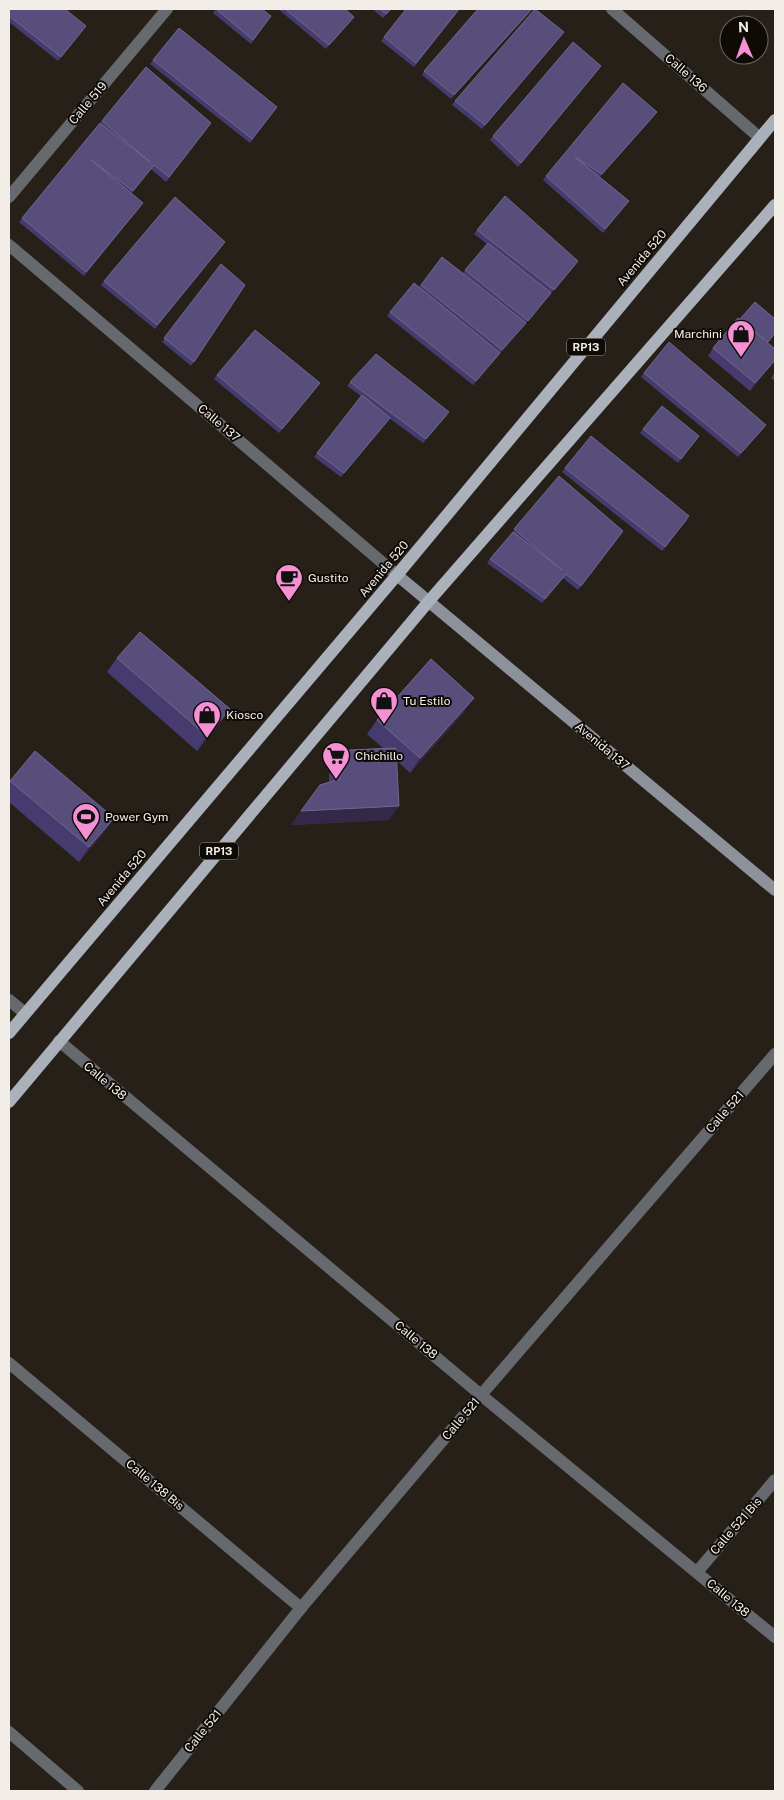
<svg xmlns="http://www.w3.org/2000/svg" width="784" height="1800" font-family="'Public Sans',sans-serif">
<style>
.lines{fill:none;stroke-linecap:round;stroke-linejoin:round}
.street{stroke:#66696e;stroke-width:12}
.secondary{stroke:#8d9199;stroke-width:12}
.primary{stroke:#abb1bb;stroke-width:12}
.wall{fill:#463b6f}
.shaded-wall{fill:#322847}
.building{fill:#584e7c;stroke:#70678d}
.labels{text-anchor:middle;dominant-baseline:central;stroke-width:4;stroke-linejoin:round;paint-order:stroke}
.shield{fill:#0e0b07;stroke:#aea9a4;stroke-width:1}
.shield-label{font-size:11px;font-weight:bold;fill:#f2ede7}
.street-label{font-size:12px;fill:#f2ede7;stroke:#0e0b07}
.poi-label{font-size:12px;fill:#f2ede7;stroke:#0e0b07;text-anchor:start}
</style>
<rect width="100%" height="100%" fill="#272018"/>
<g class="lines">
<g class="street">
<path d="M 612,9 L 760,138"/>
<path d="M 9,197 L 167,9"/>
<path d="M 9,245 L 397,575"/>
<path d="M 9,1000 L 25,1013"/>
<path d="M 59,1041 L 481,1395 L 775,1637"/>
<path d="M 9,1363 L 301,1608"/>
<path d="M 697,1572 L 775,1480"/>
<path d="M 9,1732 L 78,1791"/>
<path d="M 155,1791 L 301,1608 L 481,1395 L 775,1054"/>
</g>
<path class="secondary" d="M 397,575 L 775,890"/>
<g class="primary">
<path d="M 9,1033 L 397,575 L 775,120"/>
<path d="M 9,1102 L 429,601 L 775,205"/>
</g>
</g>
<g class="wall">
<path d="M 9,9 L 86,26 L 58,61 L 9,22 Z"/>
<path d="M 216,9 L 271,16 L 251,44 L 213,13 Z"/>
<path d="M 278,9 L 345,9 L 354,17 L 326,49 Z"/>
<path d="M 372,9 L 392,9 L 383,18 Z"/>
<path d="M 460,9 L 414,67 L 381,41 L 384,37 Z"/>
<path d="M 532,9 L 451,99 L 422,75 L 424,71 Z"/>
<path d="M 564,32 L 482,129 L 452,105 L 455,101 Z"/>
<path d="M 153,60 L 277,107 L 250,143 L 150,64 Z"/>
<path d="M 601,66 L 518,167 L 490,140 L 493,136 Z"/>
<path d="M 146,67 L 211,123 L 166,182 L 151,169 L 131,194 L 140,207 L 84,276 L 19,222 Z"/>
<path d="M 654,116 L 600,177 L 629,201 L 603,233 L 543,180 L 546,176 Z"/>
<path d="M 477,230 L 575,265 L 473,385 L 387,316 L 390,312 L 419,287 L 442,257 L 463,273 L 487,244 L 474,234 Z"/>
<path d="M 222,246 L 155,329 L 101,285 L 104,281 Z"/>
<path d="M 221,264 L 245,285 L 191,366 L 162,342 Z"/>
<path d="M 768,343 L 775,349 L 775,361 L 750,391 L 708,356 L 713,348 Z"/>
<path d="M 775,372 L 775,381 L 771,378 Z"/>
<path d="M 644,373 L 766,425 L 738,457 L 641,377 Z"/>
<path d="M 217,375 L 317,387 L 279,433 L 214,379 Z"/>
<path d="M 350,382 L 446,416 L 423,443 L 385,415 L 390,418 L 341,477 L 314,457 L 361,396 L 347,386 Z"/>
<path d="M 643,429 L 699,436 L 678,463 L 640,433 Z"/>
<path d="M 565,468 L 687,520 L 662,551 L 562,472 Z"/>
<path d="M 559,476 L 623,531 L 578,590 L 563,578 L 542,603 L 487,563 Z"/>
<path d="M 117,658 L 220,723 L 197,751 L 107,672 Z"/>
<path d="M 464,712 L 410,773 L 396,760 L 389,820 L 291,825 L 320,785 L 329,782 L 329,774 L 339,759 L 343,759 L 349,750 L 383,748 L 367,734 L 377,720 Z"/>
<path d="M 35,751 L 114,818 L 104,832 L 79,862 L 9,802 L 9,782 Z"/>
</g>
<g class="shaded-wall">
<path d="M 532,9 L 530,11 L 451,99 L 454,95 Z"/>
<path d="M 354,17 L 351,21 L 326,49 L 329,45 Z"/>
<path d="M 564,32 L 561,36 L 482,129 L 485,125 Z"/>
<path d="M 657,112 L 654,116 L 599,178 L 602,174 Z"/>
<path d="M 775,360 L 775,361 L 750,391 L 755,383 Z"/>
<path d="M 766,425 L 763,429 L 738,457 L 741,453 Z"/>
<path d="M 474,698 L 464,712 L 410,773 L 420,758 Z"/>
<path d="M 230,709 L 220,723 L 197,751 L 207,736 Z"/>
<path d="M 399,806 L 389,820 L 291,825 L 301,811 Z"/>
<path d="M 114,818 L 104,832 L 79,862 L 89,847 Z"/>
</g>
<g class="building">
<path d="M 9,9 L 65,9 L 86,26 L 61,57 L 9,16 Z"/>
<path d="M 216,9 L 262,9 L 271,16 L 253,40 Z"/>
<path d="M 285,9 L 345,9 L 354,17 L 329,45 Z"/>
<path d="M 380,9 L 391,9 L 386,14 Z"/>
<path d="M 406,9 L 459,9 L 416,63 L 384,37 Z"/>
<path d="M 478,9 L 532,9 L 454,95 L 424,71 Z"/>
<path d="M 535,9 L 564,32 L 485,125 L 455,101 Z"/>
<path d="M 179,28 L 277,107 L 252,139 L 153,60 Z"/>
<path d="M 573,42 L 601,66 L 521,163 L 493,136 Z"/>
<path d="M 146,67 L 211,123 L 169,177 L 154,165 L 133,191 L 91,160 L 143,203 L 86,272 L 22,218 L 100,123 L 150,162 L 102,121 Z"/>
<path d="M 623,83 L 657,112 L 602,174 L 575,157 L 629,201 L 605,229 L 546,176 Z"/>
<path d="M 505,196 L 578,261 L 554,290 L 477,230 Z"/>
<path d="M 175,197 L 225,242 L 157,325 L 104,281 Z"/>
<path d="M 488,243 L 551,293 L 528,321 L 465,270 Z"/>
<path d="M 442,257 L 526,323 L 502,350 L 421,285 Z"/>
<path d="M 221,264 L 245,285 L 194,362 L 164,338 Z"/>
<path d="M 414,283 L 500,353 L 476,381 L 390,312 Z"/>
<path d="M 755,302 L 775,319 L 775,333 L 768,342 L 740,319 Z"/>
<path d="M 738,318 L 775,349 L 775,360 L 755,383 L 713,348 Z"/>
<path d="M 255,330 L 320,383 L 282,429 L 217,375 Z"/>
<path d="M 669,342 L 766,425 L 741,453 L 644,373 Z"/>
<path d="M 376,354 L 449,412 L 426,439 L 350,382 Z"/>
<path d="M 362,395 L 390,418 L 344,473 L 317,453 Z"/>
<path d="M 662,406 L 699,436 L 681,459 L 643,429 Z"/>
<path d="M 591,436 L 689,516 L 665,547 L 565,468 Z"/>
<path d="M 559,476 L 623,531 L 581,586 L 566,574 L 545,599 L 490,559 L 513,532 L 562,570 L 514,529 Z"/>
<path d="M 140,632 L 230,709 L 207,736 L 117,658 Z"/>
<path d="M 431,659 L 474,698 L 420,758 L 377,720 Z"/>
<path d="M 396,748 L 399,806 L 301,811 L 320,785 L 340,779 L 339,759 L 350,759 L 349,750 Z"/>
<path d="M 35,751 L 114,818 L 89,847 L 10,781 Z"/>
</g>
<defs>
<symbol id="shop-pin" viewBox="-11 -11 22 30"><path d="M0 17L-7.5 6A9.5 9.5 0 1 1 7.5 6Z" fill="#f591d3" stroke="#0e0b07"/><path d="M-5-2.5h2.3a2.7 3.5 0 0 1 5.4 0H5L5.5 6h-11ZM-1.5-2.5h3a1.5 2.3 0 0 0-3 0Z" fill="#111"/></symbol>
<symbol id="cafe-pin" viewBox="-11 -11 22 30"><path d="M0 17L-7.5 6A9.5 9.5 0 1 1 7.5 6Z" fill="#f591d3" stroke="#0e0b07"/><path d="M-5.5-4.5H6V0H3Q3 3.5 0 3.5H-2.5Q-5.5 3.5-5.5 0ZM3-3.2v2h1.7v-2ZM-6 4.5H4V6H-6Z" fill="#111"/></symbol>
<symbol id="supermarket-pin" viewBox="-11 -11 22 30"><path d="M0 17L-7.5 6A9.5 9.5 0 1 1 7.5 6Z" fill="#f591d3" stroke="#0e0b07"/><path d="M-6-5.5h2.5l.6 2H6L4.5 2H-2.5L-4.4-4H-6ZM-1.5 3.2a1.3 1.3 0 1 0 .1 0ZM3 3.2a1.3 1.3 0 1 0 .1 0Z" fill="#111"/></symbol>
<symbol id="stadium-pin" viewBox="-11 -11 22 30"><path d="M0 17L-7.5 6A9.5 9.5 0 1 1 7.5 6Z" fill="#f591d3" stroke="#0e0b07"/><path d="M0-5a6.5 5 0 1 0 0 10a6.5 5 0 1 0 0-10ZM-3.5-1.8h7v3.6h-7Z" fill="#111"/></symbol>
</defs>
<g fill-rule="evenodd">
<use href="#shop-pin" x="725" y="318" width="32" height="43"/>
<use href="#cafe-pin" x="273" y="562" width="32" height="43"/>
<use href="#shop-pin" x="368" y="685" width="32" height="43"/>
<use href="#shop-pin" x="191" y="699" width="32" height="43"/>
<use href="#supermarket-pin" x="320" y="740" width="32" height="43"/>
<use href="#stadium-pin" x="70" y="801" width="32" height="43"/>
</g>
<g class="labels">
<g class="shield">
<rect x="567" y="338.5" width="38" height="17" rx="4"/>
<rect x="200" y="842.5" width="38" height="17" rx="4"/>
</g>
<g class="shield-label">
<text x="586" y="347">RP13</text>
<text x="219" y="851">RP13</text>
</g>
<g class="street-label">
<text transform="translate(686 73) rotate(41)">Calle 136</text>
<text transform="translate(88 103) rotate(-50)">Calle 519</text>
<text transform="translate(642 258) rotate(-50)">Avenida 520</text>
<text transform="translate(219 423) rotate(40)">Calle 137</text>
<text transform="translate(384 569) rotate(-50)">Avenida 520</text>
<text transform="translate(602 746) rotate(40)">Avenida 137</text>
<text transform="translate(122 878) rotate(-50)">Avenida 520</text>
<text transform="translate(105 1081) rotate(40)">Calle 138</text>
<text transform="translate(725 1112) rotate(-49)">Calle 521</text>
<text transform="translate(416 1340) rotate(40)">Calle 138</text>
<text transform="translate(461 1419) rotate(-50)">Calle 521</text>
<text transform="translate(155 1485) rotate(40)">Calle 138 Bis</text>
<text transform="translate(736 1526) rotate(-49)">Calle 521 Bis</text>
<text transform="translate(728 1598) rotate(40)">Calle 138</text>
<text transform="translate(203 1731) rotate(-51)">Calle 521</text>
</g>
<g class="poi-label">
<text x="722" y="334" text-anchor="end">Marchini</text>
<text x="308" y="578">Gustito</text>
<text x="403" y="701">Tu Estilo</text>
<text x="226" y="715">Kiosco</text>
<text x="355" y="756">Chichillo</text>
<text x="105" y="817">Power Gym</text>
</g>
</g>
<rect width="784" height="1800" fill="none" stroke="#f2ede7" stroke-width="20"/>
<g transform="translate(744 40) rotate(358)"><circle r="24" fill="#0e0b07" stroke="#696561"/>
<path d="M0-4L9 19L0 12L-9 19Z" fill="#f591d3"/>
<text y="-8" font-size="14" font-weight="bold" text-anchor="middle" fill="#f2ede7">N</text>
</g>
</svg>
